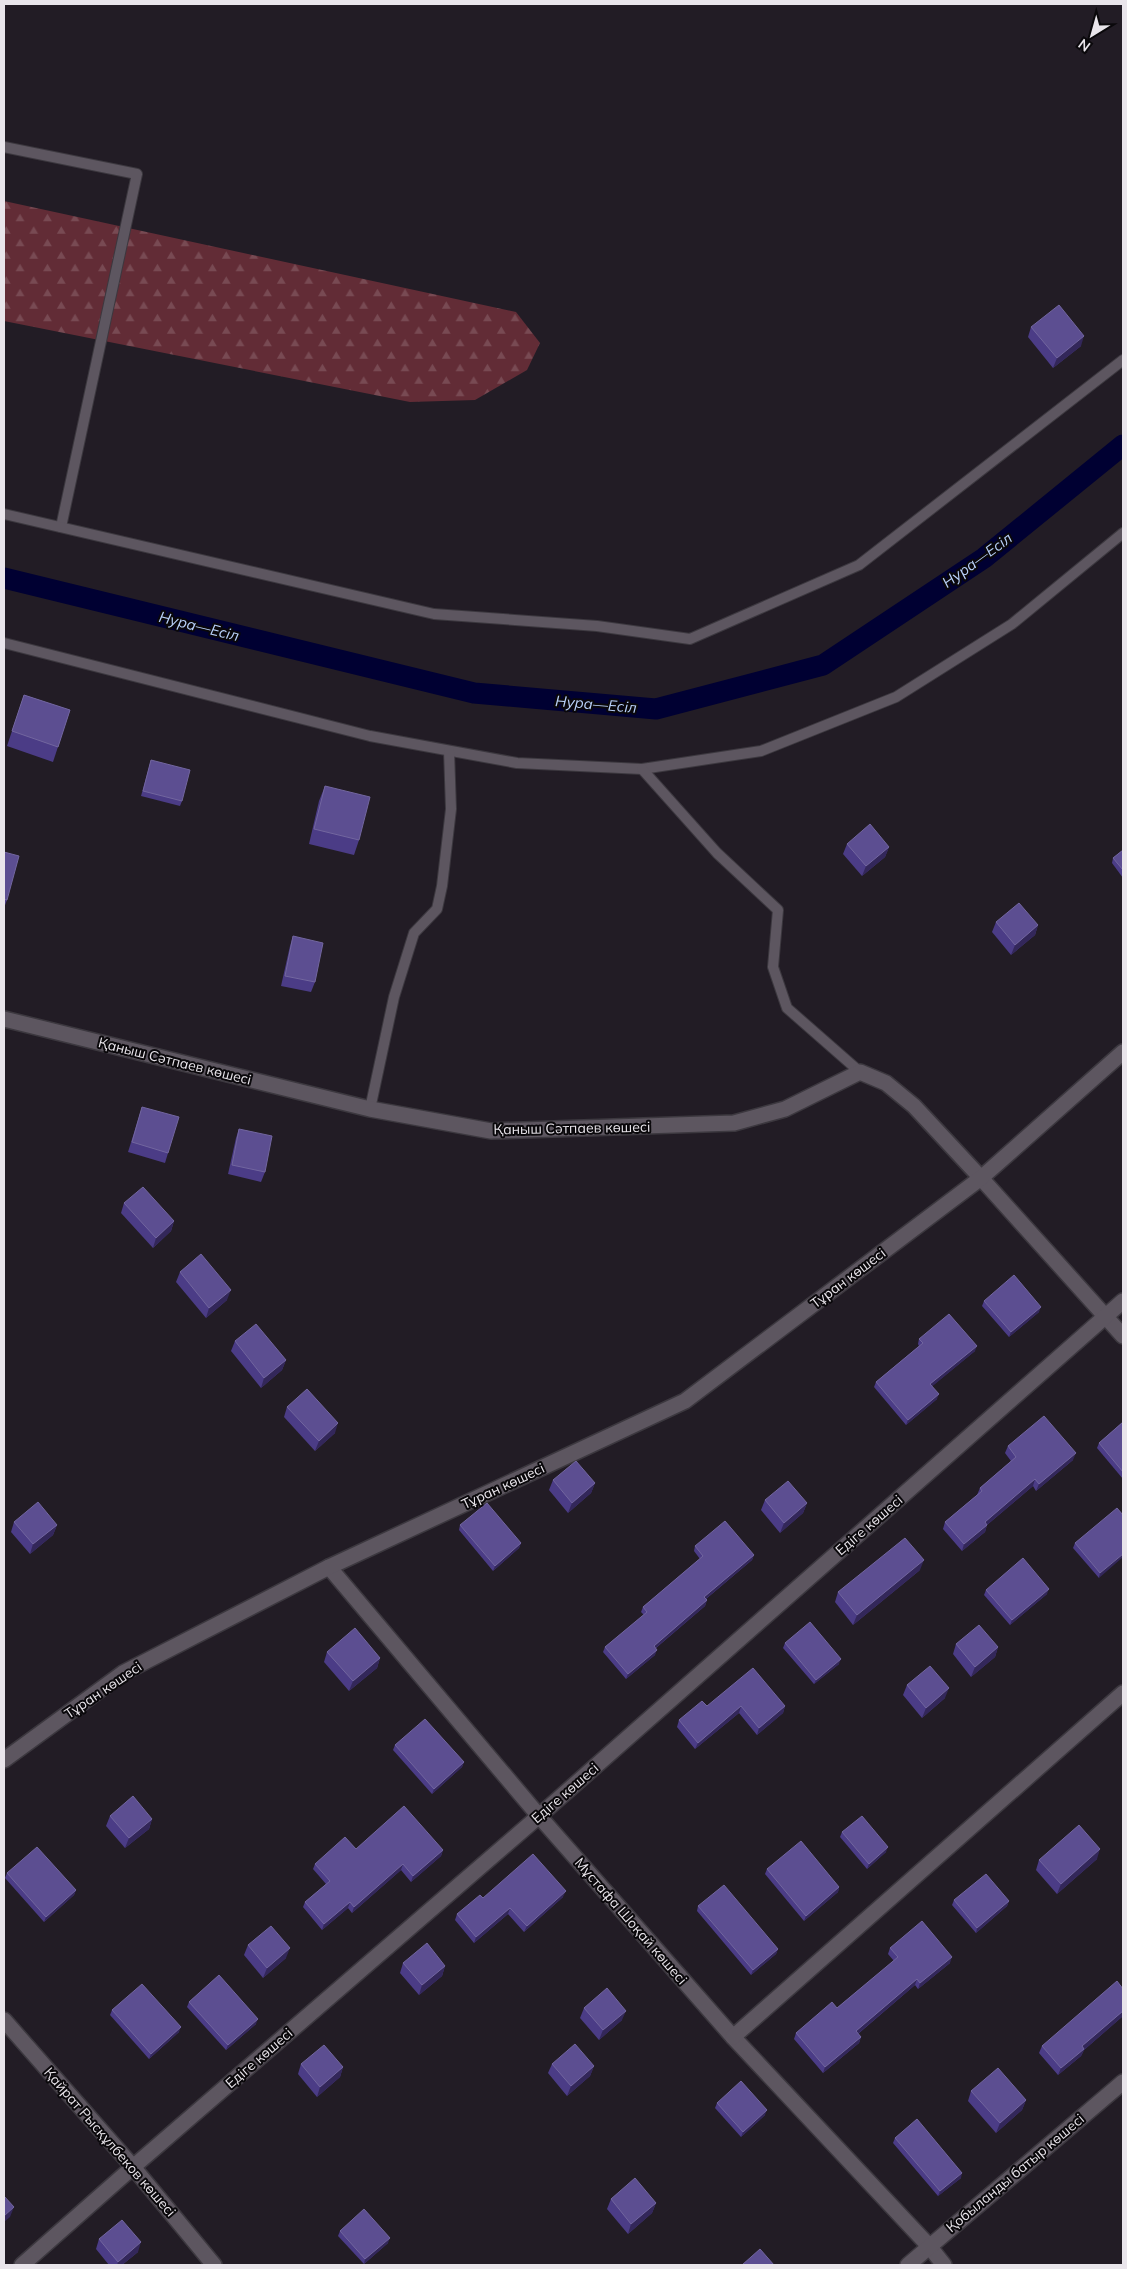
<svg xmlns="http://www.w3.org/2000/svg" width="1127" height="2269" font-family="Mulish,sans-serif">
<style>
.forest{fill:url(#forest-firs)}
.lines{fill:none;stroke-linecap:round;stroke-linejoin:round}
.canal{stroke:#000032;stroke-width:21}
.lane-casing{stroke:#3c383f;stroke-width:12}
.street-casing{stroke:#3c383f;stroke-width:18}
.secondary-casing{stroke:#3c383f;stroke-width:18}
.lane{stroke:#5d5660;stroke-width:10}
.street{stroke:#5d5660;stroke-width:15}
.secondary{stroke:#5d5660;stroke-width:15}
.wall{fill:#4b3c86}
.shaded-wall{fill:#33275a}
.building{fill:#5c4e91;stroke:#72669f}
.labels{text-anchor:middle;dominant-baseline:central;stroke-width:4;stroke-linejoin:round;paint-order:stroke}
.street-label{font-size:14px;fill:#e9e5eb;stroke:#0a080b}
.water-label{font-size:15px;font-style:italic;fill:#b9d1fa;stroke:#0a080b}
</style>
<defs>
<pattern id="forest-firs" width="22" height="20" patternUnits="userSpaceOnUse" patternTransform="scale(1.25)"><rect width="22" height="20" fill="#622c36"/><path d="M5 1l3.5 6h-7zM16 11l3.5 6h-7z" fill="#784a53"/></pattern>
</defs>
<rect width="100%" height="100%" fill="#221c25"/>
<path class="forest" d="M 4,201 L 516,312 L 540,343 L 527,370 L 475,400 L 410,402 L 4,321 Z"/>
<g class="lines">
<path class="canal" d="M 4,578 L 474,693 L 656,709 L 823,665 L 984,558 L 1123,445"/>
<defs>
<g id="lane">
<path d="M 4,147 L 137,174 L 61,527"/>
<path d="M 4,514 L 434,614 L 597,626 L 690,639 L 859,565 L 1123,360"/>
<path d="M 4,643 L 370,736 L 517,763 L 642,769 L 761,751 L 896,697 L 1012,624 L 1123,533"/>
<path d="M 642,769 L 717,853 L 778,910 L 773,967 L 787,1008 L 860,1072"/>
<path d="M 370,1109 L 394,997 L 414,933 L 437,909 L 442,886 L 451,809 L 449,751"/>
</g>
<g id="street">
<path d="M 981,1178 L 1123,1336"/>
<path d="M 329,1567 L 539,1816 L 733,2037 L 929,2246 L 944,2265"/>
<path d="M 4,2020 L 133,2167 L 214,2265"/>
<path d="M 733,2037 L 1123,1693"/>
<path d="M 22,2265 L 133,2167 L 539,1816 L 1123,1301"/>
<path d="M 908,2265 L 1123,2082"/>
</g>
<g id="secondary">
<path d="M 4,1019 L 370,1109 L 491,1131 L 734,1123 L 785,1109 L 860,1072 L 886,1083 L 914,1106 L 981,1178"/>
<path d="M 4,1760 L 123,1673 L 329,1567 L 685,1401 L 981,1178 L 1123,1052"/>
</g>
</defs>
<use href="#lane" class="lane-casing"/>
<use href="#street" class="street-casing"/>
<use href="#secondary" class="secondary-casing"/>
<use href="#lane" class="lane"/>
<use href="#street" class="street"/>
<use href="#secondary" class="secondary"/>
</g>
<g class="wall">
<path d="M 1031,327 L 1081,346 L 1053,368 L 1028,337 Z"/>
<path d="M 24,695 L 70,710 L 53,762 L 7,746 Z"/>
<path d="M 151,760 L 182,801 L 180,806 L 141,796 Z"/>
<path d="M 325,786 L 359,840 L 354,855 L 309,844 L 319,801 Z"/>
<path d="M 847,844 L 889,847 L 885,857 L 862,876 L 843,854 Z"/>
<path d="M 1123,850 L 1123,878 L 1112,863 L 1113,858 Z"/>
<path d="M 4,852 L 7,900 L 4,908 Z"/>
<path d="M 996,922 L 1038,925 L 1035,935 L 1011,955 L 992,932 Z"/>
<path d="M 293,936 L 315,982 L 311,992 L 281,986 L 290,946 Z"/>
<path d="M 142,1107 L 168,1153 L 165,1163 L 128,1152 Z"/>
<path d="M 239,1129 L 265,1172 L 261,1182 L 228,1174 L 236,1138 Z"/>
<path d="M 124,1203 L 174,1221 L 171,1231 L 153,1248 L 121,1213 Z"/>
<path d="M 180,1272 L 227,1300 L 206,1318 L 176,1282 Z"/>
<path d="M 984,1301 L 1039,1312 L 1009,1337 L 982,1306 Z"/>
<path d="M 919,1339 L 975,1351 L 932,1386 L 937,1399 L 906,1425 L 874,1387 L 876,1382 L 919,1346 L 918,1344 Z"/>
<path d="M 235,1341 L 286,1360 L 282,1370 L 261,1388 L 231,1351 Z"/>
<path d="M 287,1407 L 335,1433 L 315,1451 L 284,1417 Z"/>
<path d="M 1123,1422 L 1123,1479 L 1097,1448 L 1099,1443 Z"/>
<path d="M 1008,1446 L 1073,1460 L 1036,1491 L 1033,1486 L 987,1525 L 985,1532 L 962,1551 L 943,1529 L 945,1522 L 977,1495 L 980,1488 L 1011,1461 L 1005,1453 Z"/>
<path d="M 553,1480 L 595,1483 L 591,1493 L 568,1513 L 549,1490 Z"/>
<path d="M 765,1500 L 807,1503 L 803,1513 L 780,1533 L 761,1510 Z"/>
<path d="M 1123,1515 L 1099,1578 L 1073,1548 L 1075,1543 Z"/>
<path d="M 14,1522 L 57,1525 L 53,1535 L 30,1554 L 11,1532 Z"/>
<path d="M 460,1525 L 521,1543 L 519,1548 L 493,1571 L 459,1530 Z"/>
<path d="M 695,1546 L 754,1555 L 752,1560 L 706,1599 L 707,1600 L 705,1606 L 656,1648 L 655,1655 L 626,1679 L 603,1652 L 605,1647 L 644,1615 L 641,1612 L 643,1607 L 700,1559 L 694,1551 Z"/>
<path d="M 920,1570 L 853,1625 L 835,1602 L 838,1592 Z"/>
<path d="M 986,1590 L 1047,1594 L 1010,1625 L 984,1595 Z"/>
<path d="M 785,1643 L 839,1664 L 814,1684 L 783,1648 Z"/>
<path d="M 956,1644 L 998,1647 L 995,1657 L 971,1677 L 953,1654 Z"/>
<path d="M 327,1652 L 380,1658 L 377,1668 L 349,1691 L 324,1662 Z"/>
<path d="M 907,1685 L 945,1698 L 922,1718 L 903,1695 Z"/>
<path d="M 707,1706 L 785,1706 L 783,1713 L 757,1735 L 739,1713 L 695,1749 L 677,1727 L 679,1720 Z"/>
<path d="M 395,1745 L 464,1762 L 462,1767 L 432,1794 L 393,1750 Z"/>
<path d="M 110,1816 L 152,1819 L 149,1829 L 125,1848 L 106,1826 Z"/>
<path d="M 842,1832 L 886,1852 L 867,1869 L 840,1837 Z"/>
<path d="M 356,1849 L 443,1850 L 441,1856 L 411,1882 L 401,1870 L 352,1913 L 348,1908 L 322,1930 L 303,1907 L 305,1902 L 326,1884 L 313,1869 L 315,1864 Z"/>
<path d="M 1097,1859 L 1057,1894 L 1036,1870 L 1039,1860 Z"/>
<path d="M 767,1869 L 839,1887 L 838,1892 L 804,1921 L 765,1874 Z"/>
<path d="M 7,1873 L 76,1890 L 74,1895 L 44,1922 L 5,1878 Z"/>
<path d="M 563,1897 L 524,1932 L 508,1914 L 474,1943 L 455,1920 L 457,1914 L 483,1898 Z"/>
<path d="M 954,1900 L 1009,1901 L 1007,1906 L 976,1933 L 952,1905 Z"/>
<path d="M 698,1906 L 778,1949 L 776,1954 L 751,1975 L 697,1911 Z"/>
<path d="M 248,1945 L 286,1958 L 263,1978 L 244,1955 Z"/>
<path d="M 890,1948 L 950,1963 L 918,1989 L 915,1985 L 858,2034 L 861,2037 L 859,2043 L 823,2073 L 794,2039 L 796,2033 L 837,2008 L 894,1961 L 888,1954 Z"/>
<path d="M 403,1963 L 445,1966 L 442,1976 L 419,1995 L 400,1973 Z"/>
<path d="M 1123,1989 L 1123,2016 L 1084,2050 L 1081,2056 L 1058,2075 L 1039,2053 L 1042,2046 Z"/>
<path d="M 189,2002 L 256,2024 L 226,2050 L 187,2007 Z"/>
<path d="M 584,2008 L 622,2020 L 599,2040 L 580,2018 Z"/>
<path d="M 112,2010 L 179,2032 L 149,2059 L 110,2015 Z"/>
<path d="M 301,2064 L 343,2067 L 340,2077 L 317,2097 L 298,2074 Z"/>
<path d="M 552,2064 L 594,2066 L 590,2076 L 567,2096 L 548,2073 Z"/>
<path d="M 971,2091 L 1026,2100 L 1022,2110 L 996,2133 L 968,2101 Z"/>
<path d="M 717,2103 L 765,2115 L 741,2137 L 715,2108 Z"/>
<path d="M 895,2138 L 961,2178 L 938,2196 L 893,2143 Z"/>
<path d="M 611,2199 L 656,2203 L 652,2213 L 628,2234 L 607,2209 Z"/>
<path d="M 340,2231 L 388,2243 L 364,2264 L 338,2236 Z"/>
<path d="M 99,2239 L 138,2252 L 122,2265 L 109,2265 L 96,2249 Z"/>
</g>
<g class="shaded-wall">
<path d="M 1084,336 L 1081,346 L 1053,368 L 1057,358 Z"/>
<path d="M 889,847 L 885,857 L 862,876 L 866,866 Z"/>
<path d="M 1038,925 L 1035,935 L 1011,955 L 1015,945 Z"/>
<path d="M 174,1221 L 171,1231 L 153,1248 L 156,1238 Z"/>
<path d="M 231,1290 L 227,1300 L 206,1318 L 209,1308 Z"/>
<path d="M 1041,1307 L 1039,1312 L 1009,1337 L 1011,1332 Z"/>
<path d="M 977,1346 L 975,1351 L 929,1389 L 930,1384 Z"/>
<path d="M 286,1360 L 282,1370 L 261,1388 L 264,1378 Z"/>
<path d="M 939,1394 L 937,1399 L 906,1425 L 908,1420 Z"/>
<path d="M 338,1423 L 335,1433 L 315,1451 L 319,1441 Z"/>
<path d="M 1076,1453 L 1073,1460 L 1036,1491 L 1039,1484 Z"/>
<path d="M 1035,1479 L 1033,1486 L 982,1529 L 985,1522 Z"/>
<path d="M 595,1483 L 591,1493 L 568,1513 L 572,1503 Z"/>
<path d="M 807,1503 L 803,1513 L 780,1533 L 784,1523 Z"/>
<path d="M 57,1525 L 53,1535 L 30,1554 L 33,1544 Z"/>
<path d="M 987,1525 L 985,1532 L 962,1551 L 964,1544 Z"/>
<path d="M 521,1543 L 519,1548 L 493,1571 L 495,1566 Z"/>
<path d="M 1123,1554 L 1123,1557 L 1099,1578 L 1100,1573 Z"/>
<path d="M 754,1555 L 752,1560 L 702,1602 L 704,1597 Z"/>
<path d="M 924,1560 L 920,1570 L 853,1625 L 857,1615 Z"/>
<path d="M 1049,1589 L 1047,1594 L 1010,1625 L 1012,1620 Z"/>
<path d="M 707,1600 L 705,1606 L 652,1651 L 654,1646 Z"/>
<path d="M 998,1647 L 995,1657 L 971,1677 L 975,1667 Z"/>
<path d="M 657,1650 L 655,1655 L 626,1679 L 628,1674 Z"/>
<path d="M 380,1658 L 377,1668 L 349,1691 L 353,1681 Z"/>
<path d="M 841,1659 L 839,1664 L 814,1684 L 816,1680 Z"/>
<path d="M 949,1688 L 945,1698 L 922,1718 L 926,1708 Z"/>
<path d="M 741,1706 L 739,1713 L 695,1749 L 698,1743 Z"/>
<path d="M 785,1706 L 783,1713 L 757,1735 L 759,1728 Z"/>
<path d="M 464,1762 L 462,1767 L 432,1794 L 434,1789 Z"/>
<path d="M 152,1819 L 149,1829 L 125,1848 L 129,1838 Z"/>
<path d="M 888,1847 L 886,1852 L 867,1869 L 869,1864 Z"/>
<path d="M 1100,1849 L 1097,1859 L 1057,1894 L 1061,1884 Z"/>
<path d="M 443,1850 L 441,1856 L 411,1882 L 413,1876 Z"/>
<path d="M 403,1864 L 401,1870 L 352,1913 L 354,1907 Z"/>
<path d="M 839,1887 L 838,1892 L 804,1921 L 806,1916 Z"/>
<path d="M 76,1890 L 74,1895 L 44,1922 L 46,1917 Z"/>
<path d="M 566,1891 L 563,1897 L 524,1932 L 527,1926 Z"/>
<path d="M 1009,1901 L 1007,1906 L 976,1933 L 977,1928 Z"/>
<path d="M 350,1902 L 348,1908 L 322,1930 L 324,1924 Z"/>
<path d="M 510,1908 L 508,1914 L 474,1943 L 476,1937 Z"/>
<path d="M 290,1948 L 286,1958 L 263,1978 L 267,1968 Z"/>
<path d="M 778,1949 L 776,1954 L 751,1975 L 753,1970 Z"/>
<path d="M 952,1957 L 950,1963 L 918,1989 L 920,1983 Z"/>
<path d="M 445,1966 L 442,1976 L 419,1995 L 422,1985 Z"/>
<path d="M 917,1979 L 915,1985 L 854,2037 L 856,2031 Z"/>
<path d="M 626,2011 L 622,2020 L 599,2040 L 603,2030 Z"/>
<path d="M 1123,2011 L 1123,2016 L 1084,2050 L 1081,2056 L 1058,2075 L 1061,2068 L 1082,2046 Z"/>
<path d="M 258,2019 L 256,2024 L 226,2050 L 228,2045 Z"/>
<path d="M 181,2027 L 179,2032 L 149,2059 L 151,2054 Z"/>
<path d="M 861,2037 L 859,2043 L 823,2073 L 825,2067 Z"/>
<path d="M 594,2066 L 590,2076 L 567,2096 L 571,2086 Z"/>
<path d="M 343,2067 L 340,2077 L 317,2097 L 320,2087 Z"/>
<path d="M 1026,2100 L 1022,2110 L 996,2133 L 1000,2123 Z"/>
<path d="M 767,2110 L 765,2115 L 741,2137 L 743,2132 Z"/>
<path d="M 962,2173 L 961,2178 L 938,2196 L 940,2191 Z"/>
<path d="M 656,2203 L 652,2213 L 628,2234 L 631,2224 Z"/>
<path d="M 14,2207 L 10,2217 L 4,2222 L 4,2216 Z"/>
<path d="M 390,2238 L 388,2243 L 364,2264 L 365,2259 Z"/>
<path d="M 141,2242 L 138,2252 L 122,2265 L 117,2265 L 118,2262 Z"/>
</g>
<g class="building">
<path d="M 1059,305 L 1084,336 L 1057,358 L 1031,327 Z"/>
<path d="M 24,695 L 70,710 L 58,747 L 12,731 Z"/>
<path d="M 151,760 L 190,770 L 182,801 L 143,791 Z"/>
<path d="M 325,786 L 370,797 L 359,840 L 314,829 Z"/>
<path d="M 870,824 L 889,847 L 866,866 L 847,844 Z"/>
<path d="M 1123,850 L 1123,870 L 1113,858 Z"/>
<path d="M 4,852 L 19,856 L 7,900 L 4,899 Z"/>
<path d="M 1019,903 L 1038,925 L 1015,945 L 996,922 Z"/>
<path d="M 293,936 L 323,943 L 315,982 L 285,976 Z"/>
<path d="M 142,1107 L 179,1117 L 168,1153 L 132,1142 Z"/>
<path d="M 239,1129 L 272,1136 L 265,1172 L 232,1165 Z"/>
<path d="M 143,1187 L 174,1221 L 156,1238 L 124,1203 Z"/>
<path d="M 201,1254 L 231,1290 L 209,1308 L 180,1272 Z"/>
<path d="M 1014,1275 L 1041,1307 L 1011,1332 L 984,1301 Z"/>
<path d="M 949,1314 L 977,1346 L 930,1384 L 939,1394 L 908,1420 L 876,1382 L 923,1343 L 919,1339 Z"/>
<path d="M 256,1324 L 286,1360 L 264,1378 L 235,1341 Z"/>
<path d="M 307,1389 L 338,1423 L 319,1441 L 287,1407 Z"/>
<path d="M 1044,1416 L 1076,1453 L 1039,1484 L 1035,1479 L 985,1522 L 987,1525 L 964,1544 L 945,1522 L 982,1491 L 980,1488 L 1016,1457 L 1008,1446 Z"/>
<path d="M 1123,1422 L 1123,1472 L 1099,1443 Z"/>
<path d="M 576,1461 L 595,1483 L 572,1503 L 553,1480 Z"/>
<path d="M 788,1481 L 807,1503 L 784,1523 L 765,1500 Z"/>
<path d="M 38,1502 L 57,1525 L 33,1544 L 14,1522 Z"/>
<path d="M 487,1503 L 521,1543 L 495,1566 L 460,1525 Z"/>
<path d="M 1117,1508 L 1123,1515 L 1123,1554 L 1100,1573 L 1075,1543 Z"/>
<path d="M 725,1521 L 754,1555 L 704,1597 L 707,1600 L 654,1646 L 657,1650 L 628,1674 L 605,1647 L 647,1612 L 643,1607 L 703,1556 L 695,1546 Z"/>
<path d="M 905,1538 L 924,1560 L 857,1615 L 838,1592 Z"/>
<path d="M 1023,1558 L 1049,1589 L 1012,1620 L 986,1590 Z"/>
<path d="M 810,1622 L 841,1659 L 816,1680 L 785,1643 Z"/>
<path d="M 979,1625 L 998,1647 L 975,1667 L 956,1644 Z"/>
<path d="M 355,1628 L 380,1658 L 353,1681 L 327,1652 Z"/>
<path d="M 930,1666 L 949,1688 L 926,1708 L 907,1685 Z"/>
<path d="M 753,1668 L 785,1706 L 759,1728 L 741,1706 L 698,1743 L 679,1720 L 702,1701 L 707,1706 Z"/>
<path d="M 425,1719 L 464,1762 L 434,1789 L 395,1745 Z"/>
<path d="M 133,1796 L 152,1819 L 129,1838 L 110,1816 Z"/>
<path d="M 404,1806 L 443,1850 L 413,1876 L 403,1864 L 354,1907 L 350,1902 L 324,1924 L 305,1902 L 330,1881 L 315,1864 L 345,1837 L 356,1849 Z"/>
<path d="M 862,1816 L 888,1847 L 869,1864 L 842,1832 Z"/>
<path d="M 1079,1825 L 1100,1849 L 1061,1884 L 1039,1860 Z"/>
<path d="M 801,1841 L 839,1887 L 806,1916 L 767,1869 Z"/>
<path d="M 37,1847 L 76,1890 L 46,1917 L 7,1873 Z"/>
<path d="M 533,1854 L 566,1891 L 527,1926 L 510,1908 L 476,1937 L 457,1914 L 480,1895 L 483,1898 Z"/>
<path d="M 986,1874 L 1009,1901 L 977,1928 L 954,1900 Z"/>
<path d="M 724,1885 L 778,1949 L 753,1970 L 698,1906 Z"/>
<path d="M 922,1921 L 952,1957 L 920,1983 L 917,1979 L 856,2031 L 861,2037 L 825,2067 L 796,2033 L 832,2002 L 837,2008 L 898,1957 L 890,1948 Z"/>
<path d="M 271,1926 L 290,1948 L 267,1968 L 248,1945 Z"/>
<path d="M 427,1943 L 445,1966 L 422,1985 L 403,1963 Z"/>
<path d="M 219,1975 L 258,2019 L 228,2045 L 189,2002 Z"/>
<path d="M 1117,1981 L 1123,1989 L 1123,2011 L 1082,2046 L 1084,2049 L 1061,2068 L 1042,2046 Z"/>
<path d="M 142,1984 L 181,2027 L 151,2054 L 112,2010 Z"/>
<path d="M 607,1988 L 626,2011 L 603,2030 L 584,2008 Z"/>
<path d="M 575,2044 L 594,2066 L 571,2086 L 552,2064 Z"/>
<path d="M 324,2045 L 343,2067 L 320,2087 L 301,2064 Z"/>
<path d="M 998,2068 L 1026,2100 L 1000,2123 L 971,2091 Z"/>
<path d="M 741,2081 L 767,2110 L 743,2132 L 717,2103 Z"/>
<path d="M 917,2119 L 962,2173 L 940,2191 L 895,2138 Z"/>
<path d="M 635,2178 L 656,2203 L 631,2224 L 611,2199 Z"/>
<path d="M 4,2196 L 14,2207 L 4,2216 Z"/>
<path d="M 364,2209 L 390,2238 L 365,2259 L 340,2231 Z"/>
<path d="M 122,2220 L 141,2242 L 118,2262 L 99,2239 Z"/>
<path d="M 760,2249 L 774,2265 L 742,2265 Z"/>
</g>
<g class="labels">
<g class="street-label">
<text transform="translate(175 1061) rotate(14)">Қаныш Сәтпаев көшесі</text>
<text transform="translate(572 1128) rotate(-1)">Қаныш Сәтпаев көшесі</text>
<text transform="translate(848 1278) rotate(-37)">Тұран көшесі</text>
<text transform="translate(503 1486) rotate(-25)">Тұран көшесі</text>
<text transform="translate(869 1525) rotate(-41)">Едіге көшесі</text>
<text transform="translate(103 1690) rotate(-34)">Тұран көшесі</text>
<text transform="translate(565 1793) rotate(-41)">Едіге көшесі</text>
<text transform="translate(631 1921) rotate(49)">Мұстафа Шоқай көшесі</text>
<text transform="translate(259 2058) rotate(-41)">Едіге көшесі</text>
<text transform="translate(110 2142) rotate(49)">Қайрат Рысқұлбеков көшесі</text>
<text transform="translate(1015 2173) rotate(-40)">Қобыланды батыр көшесі</text>
</g>
<g class="water-label">
<text transform="translate(977 560) rotate(-36)">Нура—Есіл</text>
<text transform="translate(199 626) rotate(14)">Нура—Есіл</text>
<text transform="translate(596 704) rotate(5)">Нура—Есіл</text>
</g>
</g>
<rect width="1127" height="2269" fill="none" stroke="#e9e5eb" stroke-width="10"/>
<g transform="translate(1092 35) rotate(217)" stroke="#0a080b" stroke-width="4" paint-order="stroke">
<path d="M0-4L9 19L0 12L-9 19Z" fill="#e9e5eb"/>
<text y="-8" font-size="14" font-weight="bold" text-anchor="middle" fill="#e9e5eb">N</text>
</g>
</svg>
